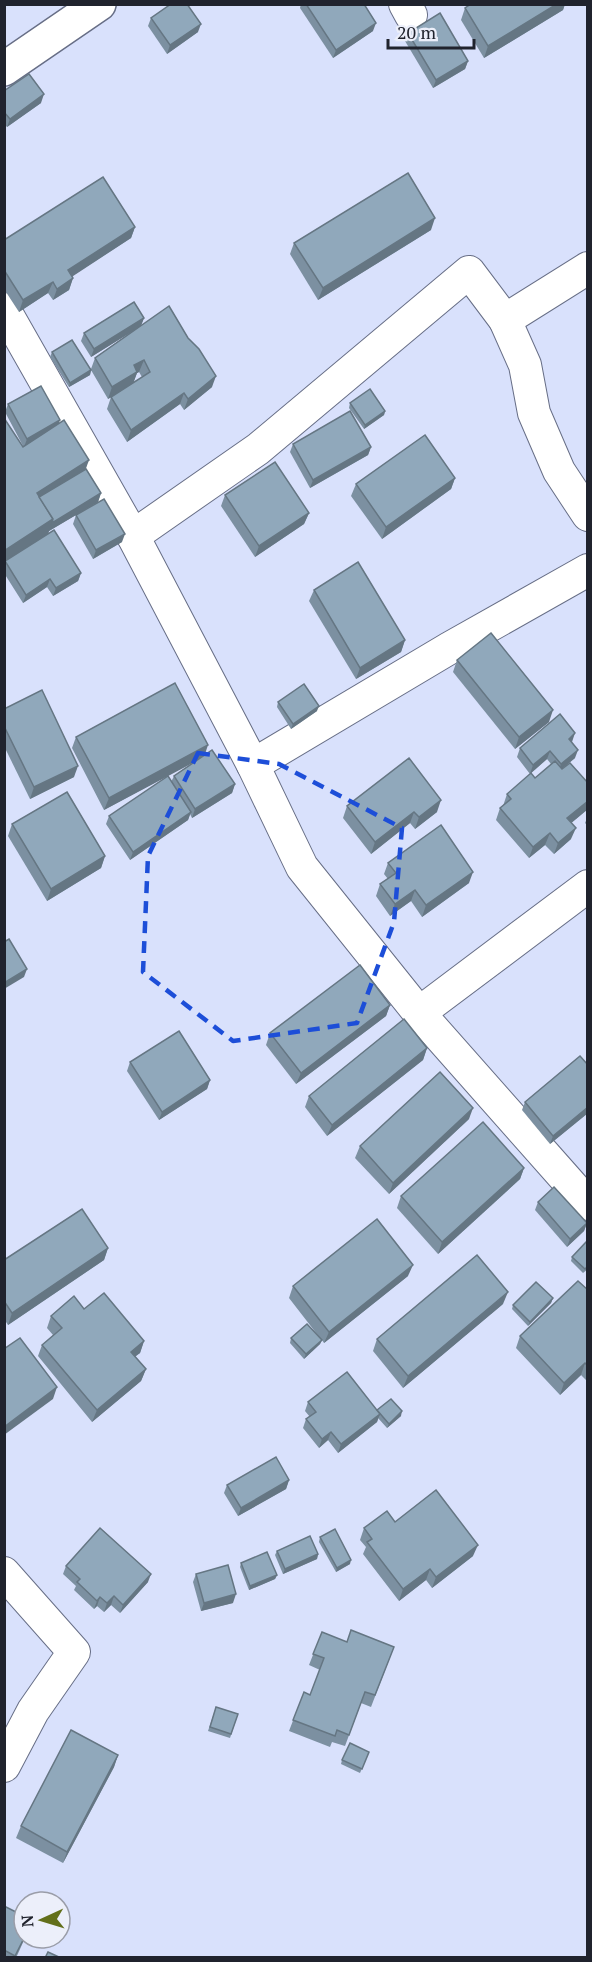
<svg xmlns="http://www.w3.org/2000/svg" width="592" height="1962" font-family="'PT Serif',serif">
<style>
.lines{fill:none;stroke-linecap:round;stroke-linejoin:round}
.street-casing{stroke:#676e86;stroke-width:34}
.secondary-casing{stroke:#676e86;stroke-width:36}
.street{stroke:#fff;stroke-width:32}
.secondary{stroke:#fff;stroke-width:33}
.wall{fill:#7c90a1;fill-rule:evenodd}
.shaded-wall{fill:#657683}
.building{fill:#90a8bb;stroke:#657683;stroke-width:1.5}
.marked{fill:none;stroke:#1d4ed8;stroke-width:4.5;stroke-dasharray:12 8;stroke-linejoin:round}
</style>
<rect width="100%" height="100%" fill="#d9e1fc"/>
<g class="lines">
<defs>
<g id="street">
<path d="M 405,4 L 411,15"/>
<path d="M 4,309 L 133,536 L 253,765 L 302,867 L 419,1013 L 588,1204"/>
<path d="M 505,320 L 525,365 L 534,413 L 559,471 L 588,515"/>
<path d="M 133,536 L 258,449 L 469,272 L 505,320 L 588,268"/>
<path d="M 253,765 L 448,649 L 588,570"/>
<path d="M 419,1013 L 588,886"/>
<path d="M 4,1573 L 74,1652 L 33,1711 L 4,1766"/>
</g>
<path id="secondary" d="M 4,69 L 99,4"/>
</defs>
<use href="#street" class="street-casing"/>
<use href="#secondary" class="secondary-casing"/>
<use href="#street" class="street"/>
<use href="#secondary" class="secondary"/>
</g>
<g class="wall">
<path d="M 301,4 L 364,4 L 373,31 L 333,58 L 300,8 Z"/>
<path d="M 471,4 L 565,4 L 563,10 L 484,58 L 461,20 L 465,8 Z"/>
<path d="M 151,18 L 198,32 L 167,54 L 148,26 Z"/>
<path d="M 408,33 L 468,61 L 465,69 L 433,88 L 405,41 Z"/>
<path d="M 4,91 L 41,103 L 7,127 L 4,124 Z"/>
<path d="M 135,227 L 131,238 L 72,276 L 73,278 L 69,290 L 53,300 L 48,293 L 19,312 L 4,289 L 4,240 Z"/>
<path d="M 431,230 L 318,300 L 290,254 L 294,243 Z"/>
<path d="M 144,318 L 141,325 L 212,387 L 184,410 L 180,404 L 127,442 L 107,409 L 111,397 L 121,391 L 108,399 L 91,370 L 90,375 L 69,387 L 50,357 L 52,352 L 91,369 L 95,358 L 128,334 L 91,357 L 81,341 L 84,333 ZM 139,372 L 142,377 L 133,383 L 137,373 Z"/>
<path d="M 350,403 L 385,411 L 384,415 L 364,429 L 349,408 Z"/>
<path d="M 8,404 L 58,424 L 101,493 L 98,502 L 49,531 L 48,534 L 23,446 L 5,412 Z"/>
<path d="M 293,444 L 371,447 L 368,455 L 310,488 L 290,452 Z"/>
<path d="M 455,478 L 451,489 L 382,539 L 351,496 L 356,484 Z"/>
<path d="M 225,495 L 309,513 L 304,524 L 255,557 L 221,506 Z"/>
<path d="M 76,515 L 122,542 L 93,559 L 73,524 Z"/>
<path d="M 5,561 L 81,573 L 78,581 L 53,596 L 47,587 L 23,603 L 4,573 Z"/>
<path d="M 314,590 L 405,640 L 401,652 L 356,679 L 309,601 Z"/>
<path d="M 457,660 L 549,722 L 515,749 L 453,672 Z"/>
<path d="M 278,702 L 317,711 L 291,729 L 277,707 Z"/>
<path d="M 4,709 L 74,777 L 30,799 L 4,746 Z"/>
<path d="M 76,737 L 204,756 L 235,784 L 232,793 L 192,818 L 190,814 L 188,820 L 130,860 L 106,824 L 109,816 L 171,782 L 174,776 L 198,759 L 104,810 L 72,748 Z"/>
<path d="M 572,742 L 575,758 L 562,769 L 588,783 L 588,809 L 571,823 L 571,839 L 554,854 L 545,845 L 529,858 L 496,820 L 500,808 L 503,806 L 507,794 L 535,778 L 551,764 L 547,759 L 530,774 L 517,757 L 520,748 Z"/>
<path d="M 347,806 L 437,812 L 415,829 L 410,823 L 371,854 L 343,818 Z"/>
<path d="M 588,816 L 588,826 L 585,823 Z"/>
<path d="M 12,824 L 105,856 L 101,868 L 47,901 L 8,836 Z"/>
<path d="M 388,863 L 469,883 L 422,917 L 411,901 L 390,916 L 376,896 L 380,884 L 388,879 L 384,874 Z"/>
<path d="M 390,1005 L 386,1016 L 296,1084 L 266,1045 L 270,1033 Z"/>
<path d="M 427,1048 L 423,1060 L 327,1136 L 305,1107 L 309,1096 Z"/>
<path d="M 130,1062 L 210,1080 L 207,1089 L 159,1120 L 127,1071 Z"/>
<path d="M 588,1065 L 588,1113 L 550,1144 L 522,1110 L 525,1102 Z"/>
<path d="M 469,1119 L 389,1194 L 355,1158 L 360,1146 Z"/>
<path d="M 524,1168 L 520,1179 L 438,1254 L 397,1208 L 401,1196 Z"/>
<path d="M 538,1202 L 587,1223 L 584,1231 L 567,1247 L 535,1210 Z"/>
<path d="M 588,1240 L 588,1269 L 583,1273 L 571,1261 L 572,1257 Z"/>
<path d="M 108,1248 L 104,1260 L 8,1325 L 4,1319 L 4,1260 Z"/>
<path d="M 408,1276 L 324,1343 L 322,1340 L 320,1344 L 304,1359 L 290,1343 L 291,1338 L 320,1338 L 289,1298 L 293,1286 Z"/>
<path d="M 588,1290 L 588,1378 L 586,1380 L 581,1375 L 560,1395 L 516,1348 L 520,1336 Z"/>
<path d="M 553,1298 L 551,1303 L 528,1326 L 512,1309 L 513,1305 Z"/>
<path d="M 503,1304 L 403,1388 L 373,1351 L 377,1339 Z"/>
<path d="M 84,1309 L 144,1341 L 140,1353 L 135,1356 L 146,1369 L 141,1381 L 92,1422 L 38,1356 L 42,1345 L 53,1335 L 47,1328 L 51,1316 Z"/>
<path d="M 308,1402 L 377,1411 L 401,1416 L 387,1428 L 378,1418 L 377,1422 L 338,1453 L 328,1440 L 319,1448 L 303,1428 L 306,1419 L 310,1417 L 305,1411 Z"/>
<path d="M 289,1480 L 286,1489 L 238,1516 L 224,1493 L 227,1485 Z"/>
<path d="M 395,1522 L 473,1556 L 432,1588 L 426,1580 L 399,1601 L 363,1554 L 366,1547 L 360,1540 L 364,1528 Z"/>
<path d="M 320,1537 L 350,1564 L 336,1572 L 319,1542 Z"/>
<path d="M 277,1551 L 318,1554 L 317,1559 L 283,1574 L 275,1555 Z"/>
<path d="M 241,1563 L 277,1575 L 275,1579 L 249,1590 L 240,1567 Z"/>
<path d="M 66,1566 L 148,1582 L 120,1613 L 111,1605 L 104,1612 L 97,1606 L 94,1609 L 74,1590 L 76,1586 L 63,1574 Z"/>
<path d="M 196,1574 L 233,1603 L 201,1611 L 193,1582 Z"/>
<path d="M 322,1632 L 347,1642 L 394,1647 L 371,1707 L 361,1703 L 345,1746 L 332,1742 L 330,1747 L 289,1731 L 304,1692 L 310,1695 L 320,1670 L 309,1665 Z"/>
<path d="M 216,1707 L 238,1714 L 230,1738 L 208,1731 Z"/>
<path d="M 369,1752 L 360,1773 L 341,1764 L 342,1760 Z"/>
<path d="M 118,1755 L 114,1767 L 63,1863 L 16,1838 L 21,1826 Z"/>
<path d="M 4,1906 L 24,1938 L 25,1938 L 16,1958 L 4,1958 Z"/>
</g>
<g class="shaded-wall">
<path d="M 557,4 L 565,4 L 563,10 L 484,58 L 488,46 Z"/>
<path d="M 376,23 L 373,31 L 333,58 L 336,50 Z"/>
<path d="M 201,24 L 198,32 L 167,54 L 170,45 Z"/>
<path d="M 468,61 L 465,69 L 433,88 L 436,80 Z"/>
<path d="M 44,94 L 41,103 L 7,127 L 10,119 Z"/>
<path d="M 435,218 L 431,230 L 318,300 L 323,288 Z"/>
<path d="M 135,227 L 131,238 L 64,282 L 68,270 Z"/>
<path d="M 73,278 L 69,290 L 53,300 L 57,289 Z"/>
<path d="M 53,282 L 48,293 L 19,312 L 23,300 Z"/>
<path d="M 144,318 L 141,326 L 91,357 L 94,349 Z"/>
<path d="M 144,360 L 139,372 L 137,373 L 133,384 L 108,399 L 112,387 L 134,365 Z"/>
<path d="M 91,370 L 90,375 L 69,387 L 70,383 Z"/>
<path d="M 216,376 L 212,387 L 184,410 L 188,399 Z"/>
<path d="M 184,393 L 180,404 L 127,442 L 131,430 Z"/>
<path d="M 385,411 L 384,415 L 364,429 L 365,425 Z"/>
<path d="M 60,420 L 57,429 L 24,447 L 27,439 Z"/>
<path d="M 371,447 L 368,455 L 310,488 L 313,480 Z"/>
<path d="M 89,460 L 84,474 L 39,502 L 37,493 Z"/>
<path d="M 455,478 L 451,489 L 382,539 L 386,527 Z"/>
<path d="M 101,493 L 98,502 L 49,531 L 48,534 L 4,562 L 4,551 L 53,519 Z"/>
<path d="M 309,513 L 304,524 L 255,557 L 259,546 Z"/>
<path d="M 125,534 L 122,542 L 93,559 L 96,550 Z"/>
<path d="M 81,573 L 78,581 L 53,596 L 56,588 Z"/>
<path d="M 50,579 L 47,587 L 23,603 L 26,595 Z"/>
<path d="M 405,640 L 401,652 L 356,679 L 360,668 Z"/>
<path d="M 319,706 L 317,711 L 291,729 L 293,724 Z"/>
<path d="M 553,710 L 549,722 L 515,749 L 519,737 Z"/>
<path d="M 575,733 L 572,742 L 566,747 L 569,739 Z"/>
<path d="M 208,745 L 204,757 L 104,810 L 109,798 Z"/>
<path d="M 578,750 L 575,758 L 558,772 L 561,764 Z"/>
<path d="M 550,751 L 547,759 L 530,774 L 533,765 Z"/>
<path d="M 78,766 L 74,777 L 30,799 L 34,787 Z"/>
<path d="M 235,784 L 232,793 L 192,818 L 195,809 Z"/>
<path d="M 441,800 L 437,812 L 415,829 L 419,817 Z"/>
<path d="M 588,801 L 588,809 L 563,830 L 567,818 Z"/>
<path d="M 191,812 L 188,820 L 130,860 L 133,852 Z"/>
<path d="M 414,812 L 410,823 L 371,854 L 375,842 Z"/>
<path d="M 576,828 L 571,839 L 554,854 L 558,843 Z"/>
<path d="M 550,833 L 545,845 L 529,858 L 533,847 Z"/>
<path d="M 105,856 L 101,868 L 47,901 L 51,889 Z"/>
<path d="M 473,872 L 469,883 L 422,917 L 426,905 Z"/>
<path d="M 415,890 L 411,901 L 390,916 L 395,904 Z"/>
<path d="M 27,969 L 24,977 L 4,989 L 4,983 Z"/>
<path d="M 390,1005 L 386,1016 L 296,1084 L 301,1073 Z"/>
<path d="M 427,1048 L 423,1060 L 327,1136 L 332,1125 Z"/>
<path d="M 210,1080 L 207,1089 L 159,1120 L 162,1112 Z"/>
<path d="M 588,1107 L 588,1113 L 550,1144 L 553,1136 Z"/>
<path d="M 473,1108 L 469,1119 L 389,1194 L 393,1183 Z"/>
<path d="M 524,1168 L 520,1179 L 438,1254 L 442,1242 Z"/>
<path d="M 587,1223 L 584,1231 L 567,1247 L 570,1239 Z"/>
<path d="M 108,1248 L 104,1260 L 8,1325 L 12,1313 Z"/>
<path d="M 413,1265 L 408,1276 L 324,1343 L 329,1332 Z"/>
<path d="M 508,1292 L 503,1304 L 403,1388 L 408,1376 Z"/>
<path d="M 553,1298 L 551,1303 L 528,1326 L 530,1322 Z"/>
<path d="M 322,1340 L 320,1344 L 304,1359 L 306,1354 Z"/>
<path d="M 144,1341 L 140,1353 L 127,1363 L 131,1352 Z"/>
<path d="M 585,1363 L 581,1375 L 560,1395 L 564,1383 Z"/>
<path d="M 146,1369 L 141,1381 L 92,1422 L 97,1410 Z"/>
<path d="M 57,1387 L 53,1399 L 4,1435 L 4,1427 Z"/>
<path d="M 402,1411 L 401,1416 L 387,1428 L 389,1424 Z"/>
<path d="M 380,1414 L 377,1422 L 338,1453 L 341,1444 Z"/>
<path d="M 331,1432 L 328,1440 L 319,1448 L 322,1439 Z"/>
<path d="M 289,1480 L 286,1489 L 238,1516 L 241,1508 Z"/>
<path d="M 478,1545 L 473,1556 L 432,1588 L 436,1577 Z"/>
<path d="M 318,1554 L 317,1559 L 283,1574 L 285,1569 Z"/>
<path d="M 351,1560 L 350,1564 L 336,1572 L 337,1568 Z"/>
<path d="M 430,1569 L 426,1580 L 399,1601 L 403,1589 Z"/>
<path d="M 151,1574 L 148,1582 L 120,1613 L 123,1605 Z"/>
<path d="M 277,1575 L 275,1579 L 249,1590 L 250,1586 Z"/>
<path d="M 236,1594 L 233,1603 L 201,1611 L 204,1603 Z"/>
<path d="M 114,1596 L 111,1605 L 104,1612 L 107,1603 Z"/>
<path d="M 100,1597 L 97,1606 L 94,1609 L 97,1601 Z"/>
<path d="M 118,1755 L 114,1767 L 63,1863 L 67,1852 Z"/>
</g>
<g class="building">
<path d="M 171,4 L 187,4 L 201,24 L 170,45 L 151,18 Z"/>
<path d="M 306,4 L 364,4 L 376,23 L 336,50 Z"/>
<path d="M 471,4 L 557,4 L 488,46 L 465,8 Z"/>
<path d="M 440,13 L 468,61 L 436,80 L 408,33 Z"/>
<path d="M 29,74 L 44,94 L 10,119 L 4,112 L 4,91 Z"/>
<path d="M 408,173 L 435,218 L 323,288 L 294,243 Z"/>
<path d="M 103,177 L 135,227 L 68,270 L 73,278 L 57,289 L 53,282 L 23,300 L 4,270 L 4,240 Z"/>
<path d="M 134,302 L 144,318 L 94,349 L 84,333 Z"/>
<path d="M 169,306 L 188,338 L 199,349 L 216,376 L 188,399 L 184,393 L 131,430 L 111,397 L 150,372 L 144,360 L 134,365 L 137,372 L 112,387 L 95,358 Z"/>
<path d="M 72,340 L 91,370 L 70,383 L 52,352 Z"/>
<path d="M 41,386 L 60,420 L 27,439 L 8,404 Z"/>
<path d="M 370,389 L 385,411 L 365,425 L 350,403 Z"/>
<path d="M 350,411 L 371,447 L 313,480 L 293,444 Z"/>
<path d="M 4,418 L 23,447 L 64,420 L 89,460 L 37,493 L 53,519 L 4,551 Z"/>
<path d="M 425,435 L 455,478 L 386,527 L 356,484 Z"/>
<path d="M 275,462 L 309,513 L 259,546 L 225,495 Z"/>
<path d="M 86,469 L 101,493 L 52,523 L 53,519 L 39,497 Z"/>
<path d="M 104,499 L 125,534 L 96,550 L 76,515 Z"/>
<path d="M 54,530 L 81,573 L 56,588 L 50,579 L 26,595 L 5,561 Z"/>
<path d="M 358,562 L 405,640 L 360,668 L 314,590 Z"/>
<path d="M 491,633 L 553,710 L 519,737 L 457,660 Z"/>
<path d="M 175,683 L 208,745 L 109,798 L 76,737 Z"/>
<path d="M 304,684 L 319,706 L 293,724 L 278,702 Z"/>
<path d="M 42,690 L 78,766 L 34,787 L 4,726 L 4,709 Z"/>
<path d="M 560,714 L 575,733 L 569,739 L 578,750 L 561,764 L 550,751 L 533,765 L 520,748 Z"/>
<path d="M 212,750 L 235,784 L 195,809 L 174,776 Z"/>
<path d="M 409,758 L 441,800 L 419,817 L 414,812 L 375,842 L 347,806 Z"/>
<path d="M 555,761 L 562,769 L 570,763 L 588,783 L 588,801 L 567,818 L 576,828 L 558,843 L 550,833 L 533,847 L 500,808 L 511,799 L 507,794 L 531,773 L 535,778 Z"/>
<path d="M 168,776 L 191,812 L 133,852 L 109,816 Z"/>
<path d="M 67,792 L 105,856 L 51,889 L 12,824 Z"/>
<path d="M 441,825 L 473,872 L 426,905 L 415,890 L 395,904 L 380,884 L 396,873 L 388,863 Z"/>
<path d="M 9,939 L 27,969 L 4,983 L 4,942 Z"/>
<path d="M 360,965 L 390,1005 L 301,1073 L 270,1033 Z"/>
<path d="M 404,1019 L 427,1048 L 332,1125 L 309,1096 Z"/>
<path d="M 179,1031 L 210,1080 L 162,1112 L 130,1062 Z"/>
<path d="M 580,1056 L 588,1065 L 588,1107 L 553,1136 L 525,1102 Z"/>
<path d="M 440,1072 L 473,1108 L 393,1183 L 360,1146 Z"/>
<path d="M 483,1122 L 524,1168 L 442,1242 L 401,1196 Z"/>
<path d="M 554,1187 L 587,1223 L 570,1239 L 538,1202 Z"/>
<path d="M 82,1209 L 108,1248 L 12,1313 L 4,1301 L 4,1260 Z"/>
<path d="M 377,1219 L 413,1265 L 329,1332 L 293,1286 Z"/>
<path d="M 588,1240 L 588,1266 L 585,1269 L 572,1257 Z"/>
<path d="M 477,1255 L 508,1292 L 408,1376 L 377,1339 Z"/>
<path d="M 578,1281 L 588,1290 L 588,1366 L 585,1363 L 564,1383 L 520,1336 Z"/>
<path d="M 536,1282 L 553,1298 L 530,1322 L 513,1305 Z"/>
<path d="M 104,1293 L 144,1341 L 131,1352 L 146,1369 L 97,1410 L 42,1345 L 62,1328 L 51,1316 L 74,1296 L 84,1309 Z"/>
<path d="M 307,1324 L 322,1340 L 306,1354 L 291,1338 Z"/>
<path d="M 20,1338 L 57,1387 L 4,1427 L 4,1349 Z"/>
<path d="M 347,1372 L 380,1414 L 341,1444 L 331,1432 L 322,1439 L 306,1419 L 316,1412 L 308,1402 Z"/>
<path d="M 391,1399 L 402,1411 L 389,1424 L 377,1410 Z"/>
<path d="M 276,1457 L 289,1480 L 241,1508 L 227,1485 Z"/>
<path d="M 436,1490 L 478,1545 L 436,1577 L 430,1569 L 403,1589 L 367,1542 L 372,1539 L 364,1528 L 387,1511 L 395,1522 Z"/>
<path d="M 100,1528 L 151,1574 L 123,1605 L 114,1596 L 107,1603 L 100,1597 L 97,1601 L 77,1582 L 80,1579 L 66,1566 Z"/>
<path d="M 335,1529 L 351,1560 L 337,1568 L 320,1537 Z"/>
<path d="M 310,1536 L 318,1554 L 285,1569 L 277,1551 Z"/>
<path d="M 267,1552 L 277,1575 L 250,1586 L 241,1563 Z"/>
<path d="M 228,1565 L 236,1594 L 204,1603 L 196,1574 Z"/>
<path d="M 351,1630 L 394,1647 L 375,1695 L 365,1692 L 349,1735 L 337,1730 L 335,1736 L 293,1720 L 304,1692 L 310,1695 L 324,1658 L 313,1654 L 322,1632 L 347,1642 Z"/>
<path d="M 216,1707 L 238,1714 L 231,1734 L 210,1727 Z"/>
<path d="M 71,1730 L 118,1755 L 67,1852 L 21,1826 Z"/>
<path d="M 350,1743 L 369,1752 L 362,1769 L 342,1760 Z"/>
<path d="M 4,1906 L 24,1916 L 24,1938 L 15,1956 L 4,1950 Z"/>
<path d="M 48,1952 L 61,1958 L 45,1958 Z"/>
</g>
<path class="marked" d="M 198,753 L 279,764 L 402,828 L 394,922 L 357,1023 L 233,1041 L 143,972 L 148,856 Z"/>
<rect width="592" height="1962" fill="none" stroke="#20232d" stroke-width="12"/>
<g transform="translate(42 1920) rotate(266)"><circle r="28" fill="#eceffa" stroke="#9a9da8" stroke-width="1.5"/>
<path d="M0-4.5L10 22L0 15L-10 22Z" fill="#626f1a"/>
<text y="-9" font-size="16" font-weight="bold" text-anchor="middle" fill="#20232d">N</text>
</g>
<path d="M388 39v9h86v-9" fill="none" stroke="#20232d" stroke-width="3"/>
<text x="397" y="39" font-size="18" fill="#20232d" stroke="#eceffa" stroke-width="4.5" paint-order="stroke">20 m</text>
</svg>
